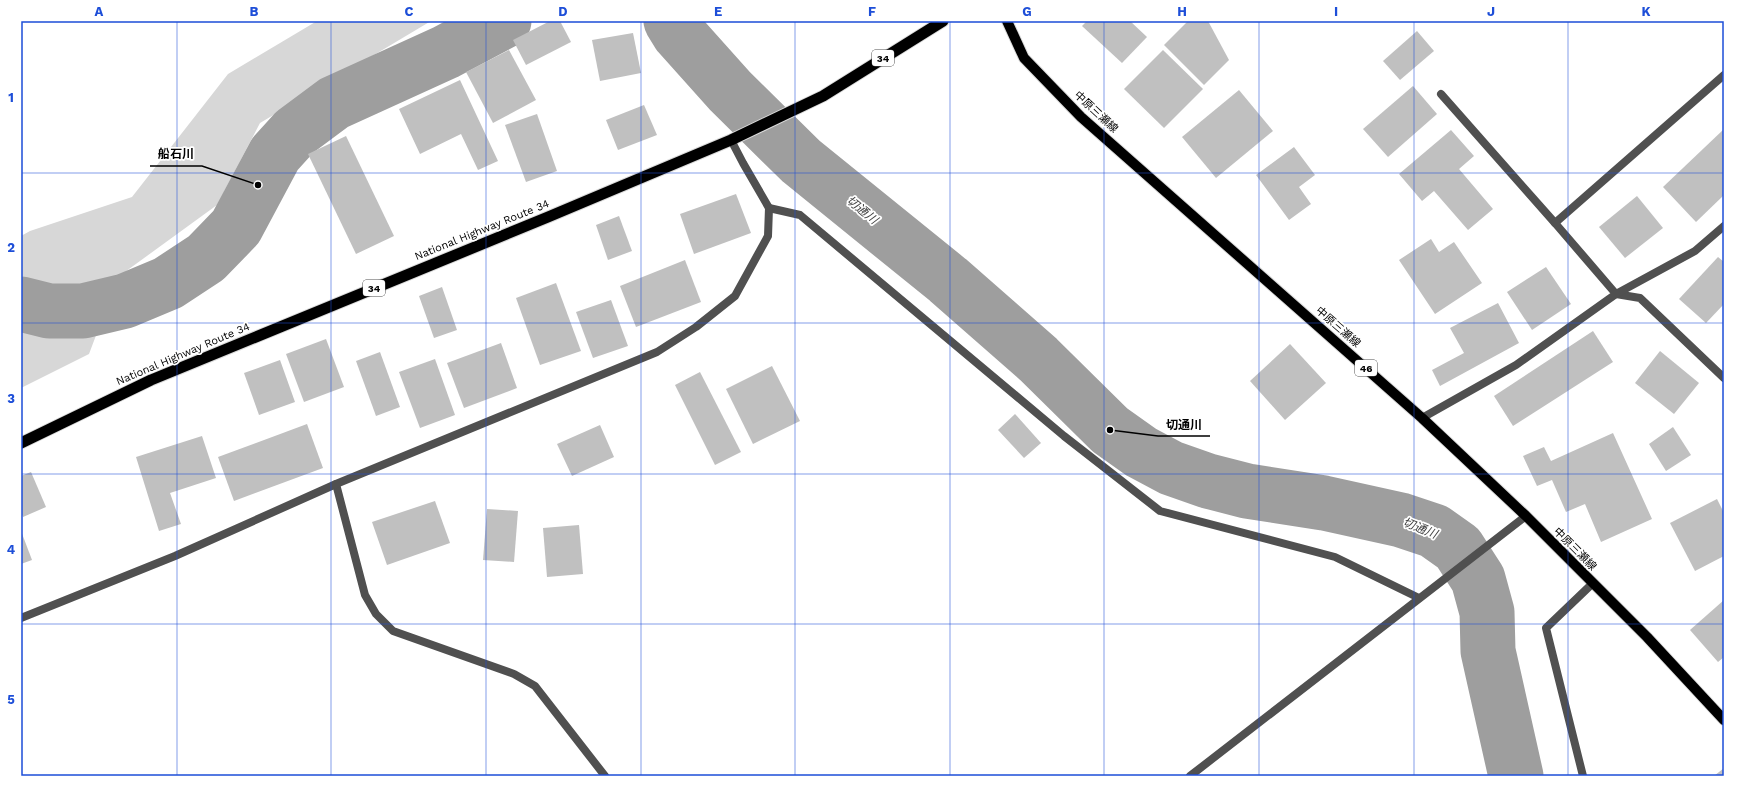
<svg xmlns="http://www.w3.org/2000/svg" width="1745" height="797" font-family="'Work Sans','Noto Sans JP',sans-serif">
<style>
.green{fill:#d7d7d7}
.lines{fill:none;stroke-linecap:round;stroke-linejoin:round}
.river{stroke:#9e9e9e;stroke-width:55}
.building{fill:#c0c0c0}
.primary-casing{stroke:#dbdbdb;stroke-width:12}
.trunk-casing{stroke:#dbdbdb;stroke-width:13}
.minor{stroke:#505050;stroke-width:8}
.primary{stroke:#000;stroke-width:10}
.trunk{stroke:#000;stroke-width:11}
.grid{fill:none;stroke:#1d4ed8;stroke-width:1;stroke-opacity:0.55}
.labels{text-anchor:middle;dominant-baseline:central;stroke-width:3.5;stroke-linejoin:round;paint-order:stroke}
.shield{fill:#fff;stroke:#4c4c4c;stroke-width:1}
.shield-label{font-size:10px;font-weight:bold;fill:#000}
.street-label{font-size:11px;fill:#000;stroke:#fff}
.water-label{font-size:12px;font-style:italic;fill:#3f3f3f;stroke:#fff}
.leader{fill:none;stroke:#000;stroke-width:1.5}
.callout-dot{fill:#000;stroke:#fff;stroke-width:1.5}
.callout-label{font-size:12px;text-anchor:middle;font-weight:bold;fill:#000;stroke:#fff;stroke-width:3.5;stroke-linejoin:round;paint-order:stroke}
.neatline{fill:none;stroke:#1d4ed8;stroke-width:1.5}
.grid-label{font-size:13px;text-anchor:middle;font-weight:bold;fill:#1d4ed8}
</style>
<rect width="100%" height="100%" fill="#fff"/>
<path class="green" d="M 317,21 L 431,21 L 260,123 L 217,205 L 118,277 L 89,354 L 21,388 L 21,236 L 30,231 L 132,197 L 228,74 Z"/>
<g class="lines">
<g class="river">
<path d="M 671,21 L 679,34 L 730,91 L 801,161 L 948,280 L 1038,359 L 1110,430 L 1141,452 L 1171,468 L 1208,481 L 1247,491 L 1324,503 L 1401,520 L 1434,531 L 1458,548 L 1478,579 L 1487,612 L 1488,651 L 1516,776"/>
<path d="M 21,304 L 49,311 L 83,311 L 125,301 L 168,283 L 206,258 L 236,227 L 275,154 L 295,132 L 334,103 L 446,52 L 504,21"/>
</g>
</g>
<g class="building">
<path d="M 550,21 L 560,21 L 571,42 L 526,65 L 513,40 Z"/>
<path d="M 1087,21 L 1130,21 L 1147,37 L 1122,63 L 1082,26 Z"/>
<path d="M 1188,21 L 1208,21 L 1229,60 L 1204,85 L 1164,45 Z"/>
<path d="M 1417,31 L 1434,51 L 1400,80 L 1383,61 Z"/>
<path d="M 633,33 L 641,73 L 600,81 L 592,40 Z"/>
<path d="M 509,50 L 536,100 L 493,123 L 466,72 Z"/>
<path d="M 1163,50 L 1203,89 L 1164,128 L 1124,89 Z"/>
<path d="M 460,80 L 498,161 L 478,170 L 461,134 L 420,154 L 399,109 Z"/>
<path d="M 1413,86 L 1437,114 L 1388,157 L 1363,129 Z"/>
<path d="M 1239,90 L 1273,131 L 1216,178 L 1182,137 Z"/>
<path d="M 644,105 L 657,135 L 618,150 L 606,120 Z"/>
<path d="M 537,114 L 557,171 L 526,182 L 505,125 Z"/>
<path d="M 1724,129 L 1724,195 L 1696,222 L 1663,187 Z"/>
<path d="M 1451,130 L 1474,156 L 1459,169 L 1493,209 L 1468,230 L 1434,191 L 1422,201 L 1399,174 Z"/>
<path d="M 346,136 L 394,236 L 356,254 L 308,154 Z"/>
<path d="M 1294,147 L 1315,175 L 1299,187 L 1311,204 L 1289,220 L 1256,175 Z"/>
<path d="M 736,194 L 751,233 L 694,254 L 680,214 Z"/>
<path d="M 1637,196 L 1663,228 L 1625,258 L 1599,227 Z"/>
<path d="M 619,216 L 632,251 L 608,260 L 596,225 Z"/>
<path d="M 1431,239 L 1439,252 L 1454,242 L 1482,283 L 1435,314 L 1399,260 Z"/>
<path d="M 1718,257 L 1724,262 L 1724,304 L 1706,323 L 1679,299 Z"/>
<path d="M 685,260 L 701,302 L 636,327 L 620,286 Z"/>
<path d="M 1546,267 L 1571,304 L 1532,330 L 1507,292 Z"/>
<path d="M 556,283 L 581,351 L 540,365 L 516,298 Z"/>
<path d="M 442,287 L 457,330 L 434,338 L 419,296 Z"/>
<path d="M 611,300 L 628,346 L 593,358 L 576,312 Z"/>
<path d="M 1498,303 L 1519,343 L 1440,386 L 1432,370 L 1464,353 L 1450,328 Z"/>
<path d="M 1593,331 L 1613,362 L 1513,426 L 1494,396 Z"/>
<path d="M 326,339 L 344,387 L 304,402 L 286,354 Z"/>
<path d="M 501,343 L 517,388 L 464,408 L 447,363 Z"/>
<path d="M 1290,344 L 1326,383 L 1285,420 L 1250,381 Z"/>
<path d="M 1660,351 L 1699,383 L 1674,414 L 1635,383 Z"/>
<path d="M 380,352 L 400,407 L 376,416 L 356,361 Z"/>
<path d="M 435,359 L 455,415 L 420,428 L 399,372 Z"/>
<path d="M 280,360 L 295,402 L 259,415 L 244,373 Z"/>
<path d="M 772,366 L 800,421 L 753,444 L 726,389 Z"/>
<path d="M 700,372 L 741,452 L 715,465 L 675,385 Z"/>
<path d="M 1015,414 L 1041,443 L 1024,458 L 998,430 Z"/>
<path d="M 307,424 L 323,468 L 234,501 L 218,457 Z"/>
<path d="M 600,425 L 614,457 L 572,476 L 557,444 Z"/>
<path d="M 1673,427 L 1691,455 L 1666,471 L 1649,444 Z"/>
<path d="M 1613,433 L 1652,519 L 1601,542 L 1585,504 L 1566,512 L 1552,480 L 1537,486 L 1523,456 L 1544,447 L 1551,461 Z"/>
<path d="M 202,436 L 216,478 L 170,493 L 181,524 L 159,531 L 136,457 Z"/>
<path d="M 31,472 L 46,507 L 23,517 L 21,512 L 21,476 Z"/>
<path d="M 1717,499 L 1724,513 L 1724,556 L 1695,571 L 1670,523 Z"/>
<path d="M 435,501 L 450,543 L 387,565 L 372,522 Z"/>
<path d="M 487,509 L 518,511 L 514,562 L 483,560 Z"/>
<path d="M 579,525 L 583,574 L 547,577 L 543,528 Z"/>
<path d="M 21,531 L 32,560 L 21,564 Z"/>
<path d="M 1724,600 L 1724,657 L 1718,662 L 1690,630 Z"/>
<path d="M 1724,768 L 1724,776 L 1714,776 Z"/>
</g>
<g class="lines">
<defs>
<path id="primary" d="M 1007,21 L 1024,58 L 1081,117 L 1422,418 L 1526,516 L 1647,637 L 1724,720"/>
<path id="trunk" d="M 21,443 L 151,380 L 548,217 L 731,140 L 823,96 L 943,21"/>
</defs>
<use href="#primary" class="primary-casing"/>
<use href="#trunk" class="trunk-casing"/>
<g class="minor">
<path d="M 1441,94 L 1555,223"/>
<path d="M 769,208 L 800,215 L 1064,436 L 1160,511 L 1335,557 L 1419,598"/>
<path d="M 1616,294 L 1640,298 L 1724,378"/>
<path d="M 1616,294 L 1695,251 L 1724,226"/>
<path d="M 1422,418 L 1516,365 L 1616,294 L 1555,223 L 1724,75"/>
<path d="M 336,484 L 365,595 L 376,614 L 393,631 L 514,674 L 535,686 L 605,776"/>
<path d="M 21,618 L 175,556 L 336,484 L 657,352 L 696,327 L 735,296 L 768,236 L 769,208 L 743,163 L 731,140"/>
<path d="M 1190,776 L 1526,516"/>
<path d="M 1583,776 L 1546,628 L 1593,583"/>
</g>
<use href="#primary" class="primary"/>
<use href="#trunk" class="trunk"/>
</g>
<path class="grid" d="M 177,21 L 177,776M 331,21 L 331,776M 486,21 L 486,776M 641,21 L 641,776M 795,21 L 795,776M 950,21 L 950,776M 1104,21 L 1104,776M 1259,21 L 1259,776M 1414,21 L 1414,776M 1568,21 L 1568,776M 21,173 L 1724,173M 21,323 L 1724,323M 21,474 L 1724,474M 21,624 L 1724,624"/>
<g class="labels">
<g class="shield">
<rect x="872" y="50" width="22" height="16" rx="3"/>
<rect x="363" y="280" width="22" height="16" rx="3"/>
<rect x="1355" y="360" width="22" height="16" rx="3"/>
</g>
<g class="shield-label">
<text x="883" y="58">34</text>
<text x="374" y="288">34</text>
<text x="1366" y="368">46</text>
</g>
<g class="street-label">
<text transform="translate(1096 112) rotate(43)">中原三瀬線</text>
<text transform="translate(482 230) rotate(-22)">National Highway Route 34</text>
<text transform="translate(1338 327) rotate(41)">中原三瀬線</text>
<text transform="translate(183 354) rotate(-23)">National Highway Route 34</text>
<text transform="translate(1575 549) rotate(45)">中原三瀬線</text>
</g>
<g class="water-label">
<text transform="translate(862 210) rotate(39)">切通川</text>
<text transform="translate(1420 528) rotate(22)">切通川</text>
</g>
</g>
<path class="leader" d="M258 185L202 166H150M1110 430L1158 436H1210"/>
<g class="callout-dot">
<circle cx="258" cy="185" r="4"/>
<circle cx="1110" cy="430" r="4"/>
</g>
<g class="callout-label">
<text x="176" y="158">船石川</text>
<text x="1184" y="429">切通川</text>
</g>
<rect width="1745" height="797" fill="none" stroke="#ffffff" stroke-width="44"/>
<rect x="22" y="22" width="1701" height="753" class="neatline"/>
<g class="grid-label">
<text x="99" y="16">A</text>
<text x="254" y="16">B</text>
<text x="409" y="16">C</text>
<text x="563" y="16">D</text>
<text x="718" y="16">E</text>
<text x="872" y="16">F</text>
<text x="1027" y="16">G</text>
<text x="1182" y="16">H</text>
<text x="1336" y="16">I</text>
<text x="1491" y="16">J</text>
<text x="1646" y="16">K</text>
<text x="11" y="102">1</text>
<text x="11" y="252">2</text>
<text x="11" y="403">3</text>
<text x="11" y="554">4</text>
<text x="11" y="704">5</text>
</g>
</svg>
